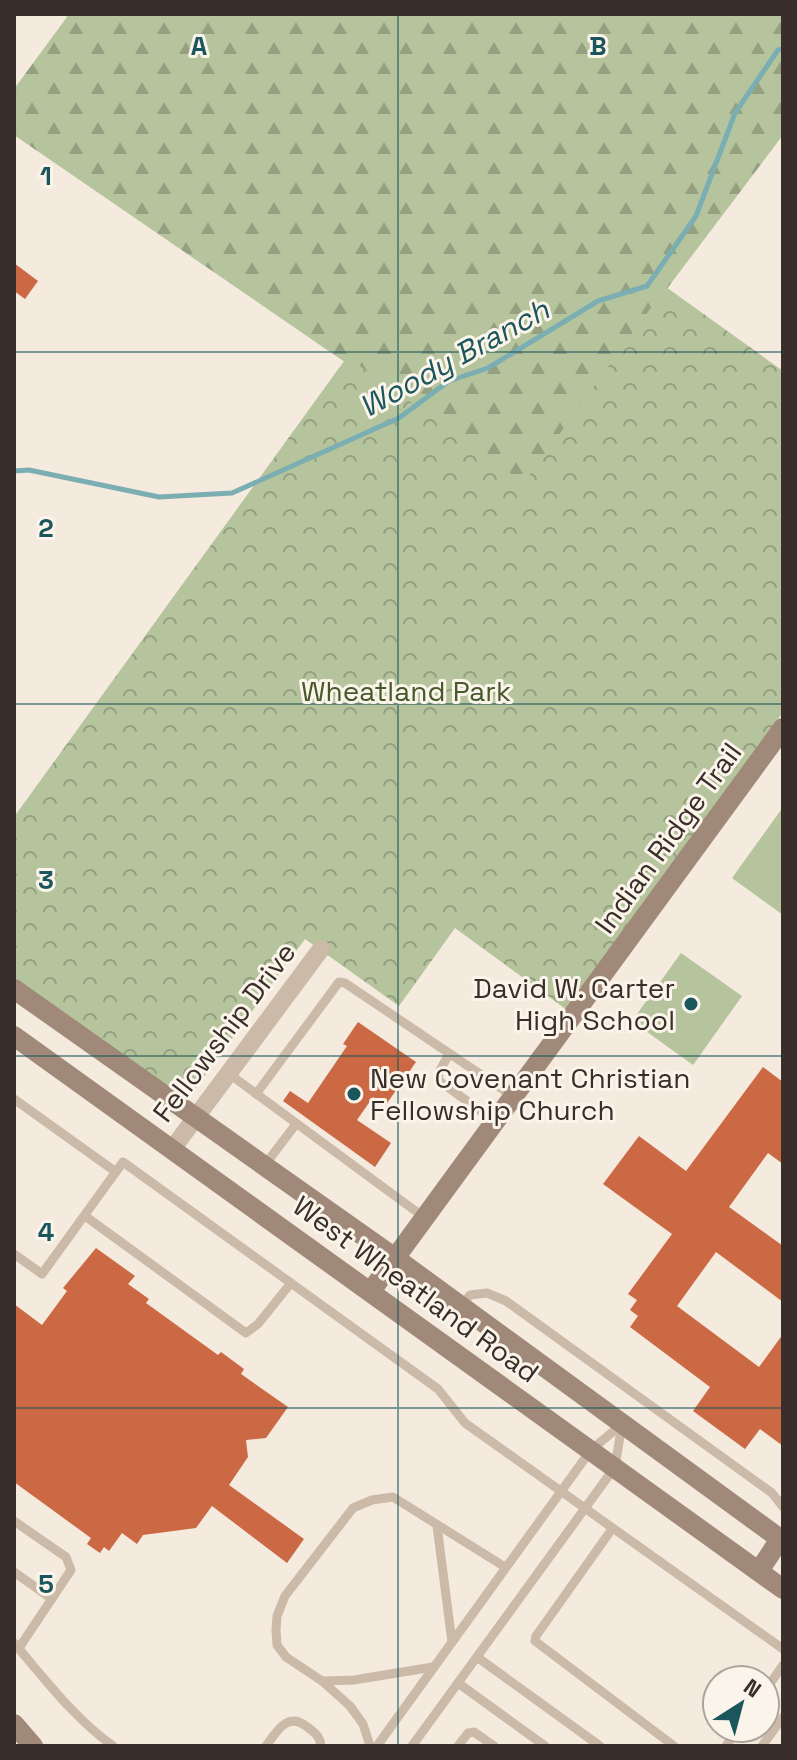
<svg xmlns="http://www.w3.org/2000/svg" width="797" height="1760" font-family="'Space Grotesk',sans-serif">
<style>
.forest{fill:url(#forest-firs)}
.park{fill:url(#park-crowns)}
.pitch{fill:#b5c49c}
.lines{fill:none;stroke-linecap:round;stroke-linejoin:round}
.stream{stroke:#7baeb2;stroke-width:5}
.building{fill:#cb6944}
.lane{stroke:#ccbaa8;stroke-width:9}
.street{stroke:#ccbaa8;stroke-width:18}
.secondary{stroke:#a08979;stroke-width:20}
.grid{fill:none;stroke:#1c565d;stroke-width:2;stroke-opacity:0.55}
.poi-dot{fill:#1c565d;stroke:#fbf4ea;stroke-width:3}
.labels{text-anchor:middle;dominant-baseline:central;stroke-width:6;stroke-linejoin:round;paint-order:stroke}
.park-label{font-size:28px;fill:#46592b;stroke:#fbf4ea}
.street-label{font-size:28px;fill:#392e29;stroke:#fbf4ea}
.poi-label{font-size:28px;fill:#392e29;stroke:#fbf4ea;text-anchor:end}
.water-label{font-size:30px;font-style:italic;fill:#1c565d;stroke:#fbf4ea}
.grid-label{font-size:26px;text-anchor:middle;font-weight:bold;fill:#1c565d;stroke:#fbf4ea;stroke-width:6;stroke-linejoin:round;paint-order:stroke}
</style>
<defs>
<pattern id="forest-firs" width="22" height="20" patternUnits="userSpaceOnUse" patternTransform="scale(2)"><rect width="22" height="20" fill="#b5c49c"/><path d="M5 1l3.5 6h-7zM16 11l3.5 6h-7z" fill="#94a07f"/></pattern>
<pattern id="park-crowns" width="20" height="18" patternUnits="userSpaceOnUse" patternTransform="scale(2)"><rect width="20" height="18" fill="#b5c49c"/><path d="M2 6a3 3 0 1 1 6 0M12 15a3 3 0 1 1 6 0" fill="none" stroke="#94a07f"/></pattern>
</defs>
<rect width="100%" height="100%" fill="#f4eadd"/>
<path class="forest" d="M 64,14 L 783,14 L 783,135 L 666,290 L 524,485 L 14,135 L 14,89 L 67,17 Z"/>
<path class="park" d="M 666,287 L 783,371 L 783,712 L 567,1010 L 455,928 L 399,1006 L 305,939 L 176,1115 L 14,999 L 14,817 L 347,357 L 524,483 Z"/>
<g class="pitch">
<path d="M 783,807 L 783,915 L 732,878 Z"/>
<path d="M 681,953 L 742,996 L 693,1065 L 632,1021 Z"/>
</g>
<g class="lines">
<path class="stream" d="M 14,471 L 29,470 L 159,497 L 232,493 L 399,418 L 449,381 L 488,368 L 598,301 L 647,286 L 696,216 L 735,113 L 778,50 L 783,49"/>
</g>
<g class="building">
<path d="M 14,263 L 38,281 L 25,299 L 14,291 Z"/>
<path d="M 358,1022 L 416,1062 L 385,1106 L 373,1097 L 357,1120 L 391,1143 L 375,1167 L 283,1101 L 290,1091 L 308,1103 L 347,1046 L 343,1044 Z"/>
<path d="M 763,1067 L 783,1082 L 783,1164 L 768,1153 L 729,1207 L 783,1246 L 783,1302 L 716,1252 L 677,1306 L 759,1367 L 783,1334 L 783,1446 L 760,1429 L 745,1449 L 693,1411 L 710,1387 L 630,1327 L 638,1316 L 630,1310 L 637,1300 L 628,1294 L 672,1234 L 603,1184 L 639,1136 L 686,1171 Z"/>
<path d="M 96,1248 L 135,1276 L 128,1284 L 149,1299 L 146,1303 L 218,1355 L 221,1352 L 244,1369 L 241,1374 L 288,1407 L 266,1438 L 246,1440 L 248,1457 L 229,1485 L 304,1539 L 287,1563 L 212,1506 L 196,1528 L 143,1535 L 137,1544 L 122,1533 L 109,1551 L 104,1547 L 100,1553 L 87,1544 L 91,1538 L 14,1482 L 14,1304 L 42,1325 L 67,1291 L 63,1288 Z"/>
</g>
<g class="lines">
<g class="lane">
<path d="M 449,1054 L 439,1072 L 438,1080 L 496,1122"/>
<path d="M 228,1073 L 425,1218"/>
<path d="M 256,1094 L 339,982 L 345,983 L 514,1097"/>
<path d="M 14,1099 L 116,1172"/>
<path d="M 264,1166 L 296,1124"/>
<path d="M 85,1216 L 246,1333 L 258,1324 L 291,1283"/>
<path d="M 14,1254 L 42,1274 L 123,1162 L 438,1389 L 465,1423 L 783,1649"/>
<path d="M 461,1306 L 470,1295 L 487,1293 L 506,1301 L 772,1493 L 783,1507"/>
<path d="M 14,1521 L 66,1557 L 71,1570 L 19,1648"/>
<path d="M 437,1526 L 452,1642"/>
<path d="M 612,1529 L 536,1636 L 535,1641 L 674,1746"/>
<path d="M 14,1572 L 52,1599"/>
<path d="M 14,1643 C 45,1679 74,1718 113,1746"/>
<path d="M 477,1657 L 600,1746"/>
<path d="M 322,1681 L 354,1680 L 433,1667"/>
<path d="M 458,1683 L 545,1746"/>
<path d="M 765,1691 L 783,1665"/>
<path d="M 266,1746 C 277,1731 287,1712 306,1726 C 315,1733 320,1736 321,1746"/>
<path d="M 370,1746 L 363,1724 L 350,1706 L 322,1681 L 286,1657 L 277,1645 L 276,1630 L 277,1616 L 285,1596 L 353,1508 L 372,1500 L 393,1497 L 505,1567"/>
<path d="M 377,1746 L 591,1450 L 622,1424"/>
<path d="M 412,1746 L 615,1467 L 622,1424"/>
<path d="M 458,1746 L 468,1733 L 474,1732 L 494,1746"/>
<path d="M 726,1746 L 739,1728"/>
<path d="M 762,1746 L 783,1717"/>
</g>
<path class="street" d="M 173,1148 L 321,949"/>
<g class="secondary">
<path d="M 14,989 L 395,1258 L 783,1541"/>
<path d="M 14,1036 L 783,1589"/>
<path d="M 371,1291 L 783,728"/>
<path d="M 759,1571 L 780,1539"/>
<path d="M 14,1724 L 33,1746"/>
</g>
</g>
<path class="grid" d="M 398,14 L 398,1746M 14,352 L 783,352M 14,704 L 783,704M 14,1056 L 783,1056M 14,1408 L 783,1408"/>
<g class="poi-dot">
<circle cx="691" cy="1004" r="8"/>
<circle cx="354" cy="1094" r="8"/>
</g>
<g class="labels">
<g class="park-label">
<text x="406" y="691">Wheatland Park</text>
</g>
<g class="street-label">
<text transform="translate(668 838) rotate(-54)">Indian Ridge Trail</text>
<text transform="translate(224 1032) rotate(-53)">Fellowship Drive</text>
<text transform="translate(416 1289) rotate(36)">West Wheatland Road</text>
</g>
<g class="poi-label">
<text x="675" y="988">David W. Carter<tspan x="675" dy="32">High School</tspan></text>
<text x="370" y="1078" text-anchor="start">New Covenant Christian<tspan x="370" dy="32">Fellowship Church</tspan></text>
</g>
<g class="water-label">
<text transform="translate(454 358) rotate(-29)">Woody Branch</text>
</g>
</g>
<g class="grid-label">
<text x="199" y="55">A</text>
<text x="598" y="55">B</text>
<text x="46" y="185">1</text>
<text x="46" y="537">2</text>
<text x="46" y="889">3</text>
<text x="46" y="1241">4</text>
<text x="46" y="1593">5</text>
</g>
<rect width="797" height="1760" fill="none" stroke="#392e29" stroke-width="32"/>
<g transform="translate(741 1704) rotate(36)"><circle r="38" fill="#fbf4ea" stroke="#ada59d" stroke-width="2"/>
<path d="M0-6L14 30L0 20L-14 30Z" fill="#1c565d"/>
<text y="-12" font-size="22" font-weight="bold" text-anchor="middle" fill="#392e29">N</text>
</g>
</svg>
